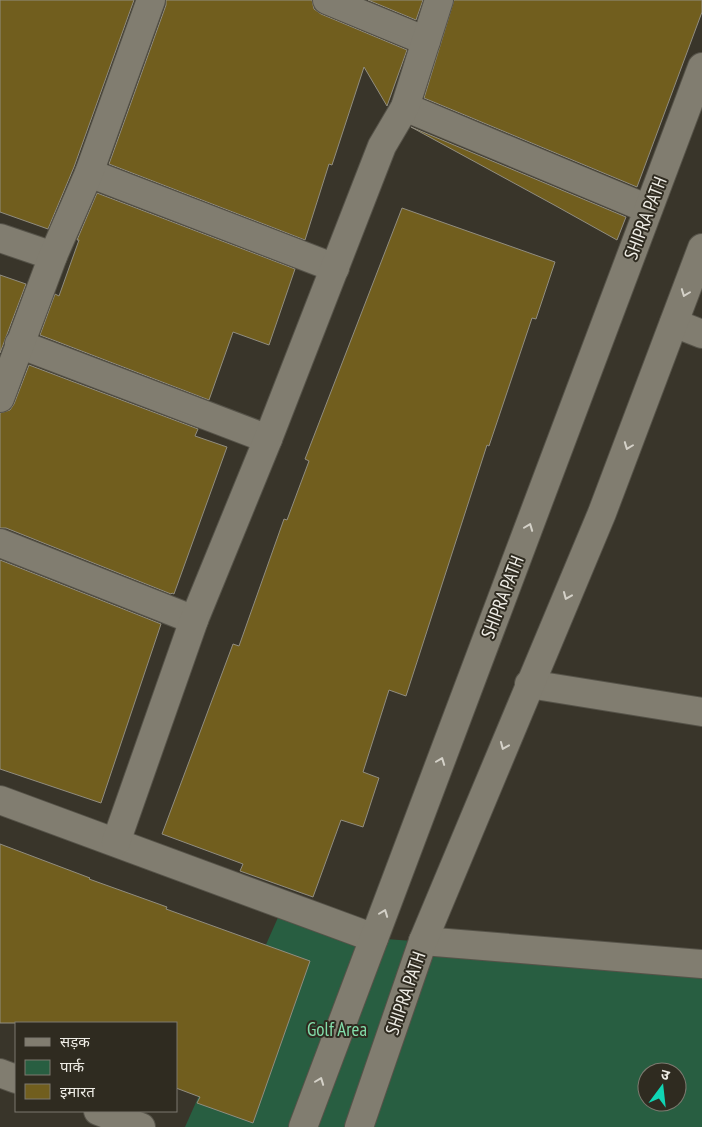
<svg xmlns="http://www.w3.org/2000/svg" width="702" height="1127" font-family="'PT Sans Narrow','Noto Sans Devanagari',sans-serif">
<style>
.green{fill:#285e41;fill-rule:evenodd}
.building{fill:#715e1e;stroke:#918d80}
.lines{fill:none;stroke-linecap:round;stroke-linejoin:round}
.minor-casing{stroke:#565349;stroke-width:30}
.minor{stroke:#817d70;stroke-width:28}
.oneway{stroke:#d4d1c8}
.labels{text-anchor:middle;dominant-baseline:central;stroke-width:4;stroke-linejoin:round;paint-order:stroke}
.street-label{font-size:19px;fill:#efede6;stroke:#2f2b20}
.park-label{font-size:19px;fill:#83deab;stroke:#2f2b20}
</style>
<rect width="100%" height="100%" fill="#39352a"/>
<path class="green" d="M 284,904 L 374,938 L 702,964 L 702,1127 L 185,1127 ZM 647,1072 L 677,1072 L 677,1102 L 647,1102 Z"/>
<g class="building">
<path d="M 0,0 L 134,0 L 74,167 L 48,229 L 0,212 Z"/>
<path d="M 166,0 L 312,0 L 314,9 L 321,14 L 407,50 L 387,106 L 364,67 L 332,165 L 329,164 L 305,240 L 109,164 L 166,5 Z"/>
<path d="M 368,0 L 423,0 L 416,20 Z"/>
<path d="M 454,0 L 702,0 L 702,12 L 637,187 L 424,98 Z"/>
<path d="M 411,127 L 626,217 L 617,240 L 556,206 Z"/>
<path d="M 97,193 L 295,269 L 269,345 L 233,332 L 209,400 L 40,335 L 55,294 L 59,296 L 79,240 L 77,240 Z"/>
<path d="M 402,208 L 555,262 L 536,319 L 532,318 L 489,446 L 487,445 L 406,696 L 389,690 L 363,772 L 379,778 L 363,827 L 341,820 L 313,897 L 240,871 L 243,864 L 162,834 L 233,644 L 239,646 L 284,519 L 287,520 L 309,461 L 305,459 Z"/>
<path d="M 0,275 L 26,284 L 0,353 Z"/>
<path d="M 29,365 L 198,429 L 195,436 L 227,447 L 174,594 L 172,593 L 171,594 L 6,528 L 0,528 L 0,413 L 10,410 L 14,404 Z"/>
<path d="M 0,560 L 161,624 L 101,803 L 0,769 Z"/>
<path d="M 0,844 L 90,878 L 89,879 L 167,907 L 166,909 L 310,961 L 253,1123 L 197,1103 L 200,1097 L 176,1088 L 176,1023 L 0,1023 Z"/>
</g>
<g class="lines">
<defs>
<g id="minor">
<path d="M 327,0 L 426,41"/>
<path d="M 405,107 L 648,209"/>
<path d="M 89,173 L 335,268"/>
<path d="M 0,238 L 53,256"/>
<path d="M 674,323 L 702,334"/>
<path d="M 19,344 L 268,439"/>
<path d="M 0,398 L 53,256 L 89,173 L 151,0"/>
<path d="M 0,543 L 194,620"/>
<path d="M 529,684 L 702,712"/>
<path d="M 0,800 L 374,938"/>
<path d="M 116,842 L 194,620 L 268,439 L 382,146 L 405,107 L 439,0"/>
<path d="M 423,941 L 702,964"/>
<path d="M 0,1073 L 16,1079"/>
<path d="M 98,1111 L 141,1127"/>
<path d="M 303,1127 L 702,67"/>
<path d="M 359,1127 L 423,941 L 602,513 L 702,248"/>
</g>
</defs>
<use href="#minor" class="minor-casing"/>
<use href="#minor" class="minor"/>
</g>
<defs><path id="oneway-chevron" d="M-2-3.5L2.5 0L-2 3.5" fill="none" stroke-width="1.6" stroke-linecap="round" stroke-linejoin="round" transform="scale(1.25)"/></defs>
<g class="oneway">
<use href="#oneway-chevron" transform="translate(685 293) rotate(111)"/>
<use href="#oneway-chevron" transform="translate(628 446) rotate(111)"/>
<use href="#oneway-chevron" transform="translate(529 527) rotate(-69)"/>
<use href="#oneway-chevron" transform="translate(567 596) rotate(113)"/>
<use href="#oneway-chevron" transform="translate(504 746) rotate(113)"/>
<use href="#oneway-chevron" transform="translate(441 761) rotate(-69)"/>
<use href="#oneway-chevron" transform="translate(384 913) rotate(-69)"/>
<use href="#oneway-chevron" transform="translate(320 1081) rotate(-69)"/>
</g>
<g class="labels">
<g class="street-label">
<text transform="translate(645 218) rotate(-69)">SHIPRA PATH</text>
<text transform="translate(502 597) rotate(-69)">SHIPRA PATH</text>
<text transform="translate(405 993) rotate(-71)">SHIPRA PATH</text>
</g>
<g class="park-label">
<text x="337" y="1029">Golf Area</text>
</g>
</g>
<rect x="15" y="1022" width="162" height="90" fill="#2f2b20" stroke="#7c796f"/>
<rect x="25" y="1038" width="25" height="8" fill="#817d70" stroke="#7c796f"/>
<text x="60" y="1047" font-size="15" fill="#efede6">सड़क</text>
<rect x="25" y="1060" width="25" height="15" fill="#285e41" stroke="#7c796f"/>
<text x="60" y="1072" font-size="15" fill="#efede6">पार्क</text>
<rect x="25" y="1084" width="25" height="15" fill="#715e1e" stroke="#7c796f"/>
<text x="60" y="1097" font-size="15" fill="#efede6">इमारत</text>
<g transform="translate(662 1087) rotate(15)"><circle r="24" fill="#2f2b20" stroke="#7c796f"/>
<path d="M0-4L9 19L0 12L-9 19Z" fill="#10d5b4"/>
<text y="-8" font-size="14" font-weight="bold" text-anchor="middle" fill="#efede6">उ</text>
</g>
</svg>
